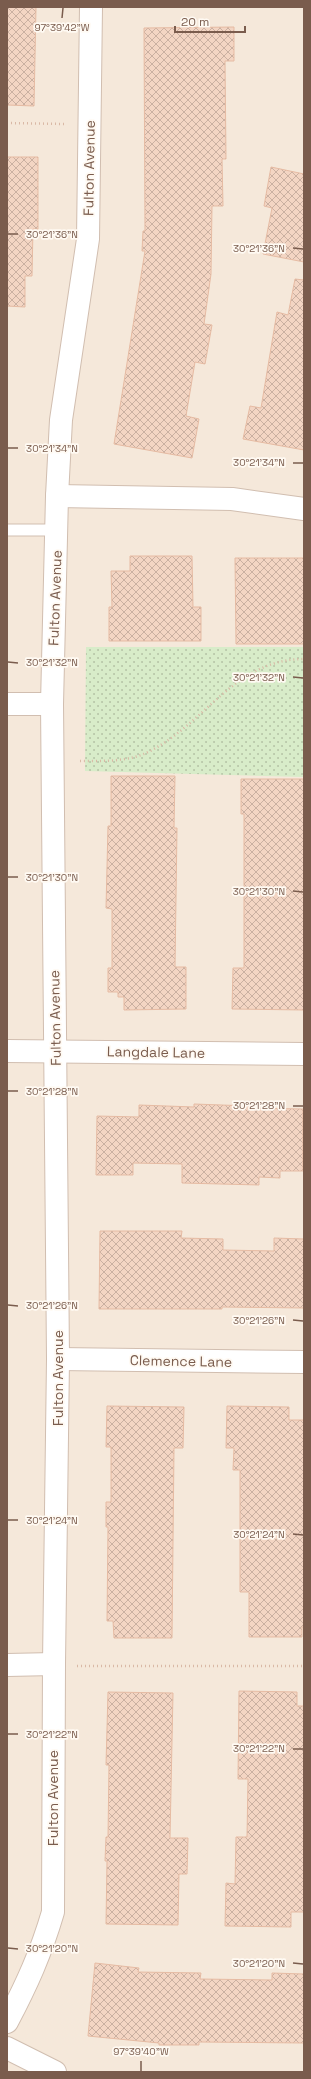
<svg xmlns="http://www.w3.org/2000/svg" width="311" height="2079" font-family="'Space Grotesk',sans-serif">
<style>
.residential{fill:#f5e8da}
.grass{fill:url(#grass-dots)}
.building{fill:url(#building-cross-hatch);stroke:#e6bba3}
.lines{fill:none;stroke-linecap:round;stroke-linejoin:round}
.service-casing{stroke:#d1beb0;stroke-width:13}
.minor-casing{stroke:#d1beb0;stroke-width:24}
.path{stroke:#d9b8a5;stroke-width:2.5;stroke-dasharray:1 3;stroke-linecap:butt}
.service{stroke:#fff;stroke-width:11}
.minor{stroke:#fff;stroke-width:22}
.ticks{fill:none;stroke:#7a5c4d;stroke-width:1.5}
.labels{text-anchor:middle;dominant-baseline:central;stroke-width:3.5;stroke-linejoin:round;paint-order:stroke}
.street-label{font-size:14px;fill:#7a5c4d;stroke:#fffaf3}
.ticks-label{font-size:10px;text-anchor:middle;fill:#7a5c4d;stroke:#fffaf3;stroke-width:3.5;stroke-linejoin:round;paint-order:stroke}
</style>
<defs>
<pattern id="grass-dots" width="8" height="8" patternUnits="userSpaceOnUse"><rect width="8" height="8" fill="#d8ecc9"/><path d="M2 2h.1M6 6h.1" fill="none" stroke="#b4c2a5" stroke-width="1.8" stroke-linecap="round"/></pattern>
<pattern id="building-cross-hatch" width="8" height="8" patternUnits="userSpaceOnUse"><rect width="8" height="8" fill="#f3d5c3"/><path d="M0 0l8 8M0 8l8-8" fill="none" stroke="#cab0a1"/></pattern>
</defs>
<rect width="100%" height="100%" fill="#fdf6ec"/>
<rect class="residential" x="7" y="7" width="297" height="2065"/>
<path class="grass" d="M 86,647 L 304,647 L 304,777 L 85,771 Z"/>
<g class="building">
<path d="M 7,7 L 36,7 L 34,106 L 7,105 Z"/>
<path d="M 234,27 L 234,61 L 225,61 L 226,159 L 222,159 L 223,206 L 212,206 L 211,274 L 204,324 L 212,325 L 205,364 L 195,362 L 186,416 L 199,419 L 192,458 L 114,444 L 145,251 L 142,251 L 143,231 L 145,231 L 144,28 Z"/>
<path d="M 7,157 L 38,157 L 38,229 L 33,229 L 32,276 L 25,276 L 25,307 L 7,306 Z"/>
<path d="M 271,167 L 304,174 L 304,262 L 263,254 L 272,208 L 264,206 Z"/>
<path d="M 295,279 L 304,280 L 304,450 L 243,439 L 250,406 L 261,408 L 277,312 L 288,315 Z"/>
<path d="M 130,556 L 192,556 L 193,607 L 201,607 L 201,641 L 109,641 L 109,607 L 112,607 L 111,571 L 130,571 Z"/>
<path d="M 235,558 L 304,558 L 304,644 L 236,644 Z"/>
<path d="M 111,776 L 175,776 L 174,828 L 177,828 L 175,967 L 186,967 L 186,1009 L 124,1010 L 124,997 L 118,997 L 118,992 L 108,992 L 108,968 L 112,968 L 112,909 L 106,908 L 108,826 L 111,826 Z"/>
<path d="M 241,779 L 304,779 L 304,1010 L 232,1009 L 233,968 L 244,968 L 244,814 L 241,814 Z"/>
<path d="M 194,1104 L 249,1106 L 249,1108 L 303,1109 L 303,1171 L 280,1171 L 280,1178 L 259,1177 L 259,1185 L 182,1183 L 182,1164 L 133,1163 L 133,1175 L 96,1175 L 97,1116 L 139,1117 L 139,1105 L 194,1107 Z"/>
<path d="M 100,1231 L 182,1231 L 181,1238 L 223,1239 L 223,1250 L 274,1251 L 274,1238 L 304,1239 L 304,1308 L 222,1307 L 222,1309 L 99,1309 Z"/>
<path d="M 107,1406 L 184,1407 L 183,1448 L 174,1448 L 172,1638 L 114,1638 L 113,1621 L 107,1621 L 108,1527 L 106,1527 L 106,1502 L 111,1502 L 111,1447 L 106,1447 Z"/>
<path d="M 227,1406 L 289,1407 L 289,1420 L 304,1420 L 304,1627 L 302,1627 L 302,1637 L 249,1637 L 249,1592 L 240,1592 L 240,1470 L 233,1470 L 234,1448 L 226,1448 Z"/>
<path d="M 239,1691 L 297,1692 L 297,1706 L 304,1706 L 304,1912 L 291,1912 L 291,1927 L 225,1926 L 226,1883 L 235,1884 L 236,1837 L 247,1837 L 248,1779 L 238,1779 Z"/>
<path d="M 108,1692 L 173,1693 L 170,1838 L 188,1838 L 187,1874 L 179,1874 L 178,1925 L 106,1924 L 107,1861 L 105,1861 L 106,1837 L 108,1837 L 109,1765 L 106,1765 Z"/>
<path d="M 95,1963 L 139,1968 L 138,1972 L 201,1973 L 200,1979 L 272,1980 L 272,1973 L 304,1974 L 304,2043 L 199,2042 L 199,2045 L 159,2045 L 159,2043 L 88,2036 Z"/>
</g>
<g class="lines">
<defs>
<path id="service" d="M 7,530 L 57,530"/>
<g id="minor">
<path d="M 57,496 L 232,499 L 304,509"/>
<path d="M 7,704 L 52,704"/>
<path d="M 7,1051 L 304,1054"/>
<path d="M 58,1359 L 304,1362"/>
<path d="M 7,1665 L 54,1664"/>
<path d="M 7,2022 C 27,1984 41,1953 53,1912 L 54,1664 L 58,1359 L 52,704 L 57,496 L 61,420 L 88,239 L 91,7"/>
<path d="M 7,2048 L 55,2072"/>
</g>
</defs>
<use href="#service" class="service-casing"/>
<use href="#minor" class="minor-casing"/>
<g class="path">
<path d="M 7,123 L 66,124"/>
<path d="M 80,761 C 101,761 126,762 146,753 C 204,726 234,659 304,659"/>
<path d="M 77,1666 L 304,1666"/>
</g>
<use href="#service" class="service"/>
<use href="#minor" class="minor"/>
</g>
<path class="ticks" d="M 62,18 L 63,8M 8,234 L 18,234M 293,248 L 303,249M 8,448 L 18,448M 293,463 L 303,463M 8,662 L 18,663M 293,677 L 303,678M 8,877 L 18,877M 293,891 L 303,892M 8,1091 L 18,1091M 293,1106 L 303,1106M 8,1305 L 18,1306M 293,1320 L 303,1321M 8,1520 L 18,1520M 293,1534 L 303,1535M 8,1734 L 18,1734M 293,1749 L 303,1749M 8,1948 L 18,1949M 293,1963 L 303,1964M 141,2071 L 141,2061"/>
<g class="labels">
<g class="street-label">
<text transform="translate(89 168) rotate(-89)">Fulton Avenue</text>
<text transform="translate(55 598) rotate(-88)">Fulton Avenue</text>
<text transform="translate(55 1018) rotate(-91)">Fulton Avenue</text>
<text transform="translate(156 1052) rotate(1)">Langdale Lane</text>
<text transform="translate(181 1361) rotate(1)">Clemence Lane</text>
<text transform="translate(58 1378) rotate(-90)">Fulton Avenue</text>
<text transform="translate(53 1798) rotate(-90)">Fulton Avenue</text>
</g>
</g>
<g class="ticks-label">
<text x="62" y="31">97°39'42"W</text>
<text x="52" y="238">30°21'36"N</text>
<text x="259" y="252">30°21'36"N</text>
<text x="52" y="452">30°21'34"N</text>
<text x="259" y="466">30°21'34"N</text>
<text x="52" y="666">30°21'32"N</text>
<text x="259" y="681">30°21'32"N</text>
<text x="52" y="881">30°21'30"N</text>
<text x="259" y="895">30°21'30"N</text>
<text x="52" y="1095">30°21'28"N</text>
<text x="259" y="1109">30°21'28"N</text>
<text x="52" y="1309">30°21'26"N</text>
<text x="259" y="1324">30°21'26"N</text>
<text x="52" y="1524">30°21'24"N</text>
<text x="259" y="1538">30°21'24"N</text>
<text x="52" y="1738">30°21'22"N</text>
<text x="259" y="1752">30°21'22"N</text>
<text x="52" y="1952">30°21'20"N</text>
<text x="259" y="1967">30°21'20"N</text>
<text x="141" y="2055">97°39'40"W</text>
</g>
<rect width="311" height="2079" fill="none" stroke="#7a5c4d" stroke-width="16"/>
<path d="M175 26v6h70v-6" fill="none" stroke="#7a5c4d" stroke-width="2"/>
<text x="181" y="26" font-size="12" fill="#7a5c4d" stroke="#fffaf3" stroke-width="3" paint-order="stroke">20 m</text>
</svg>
